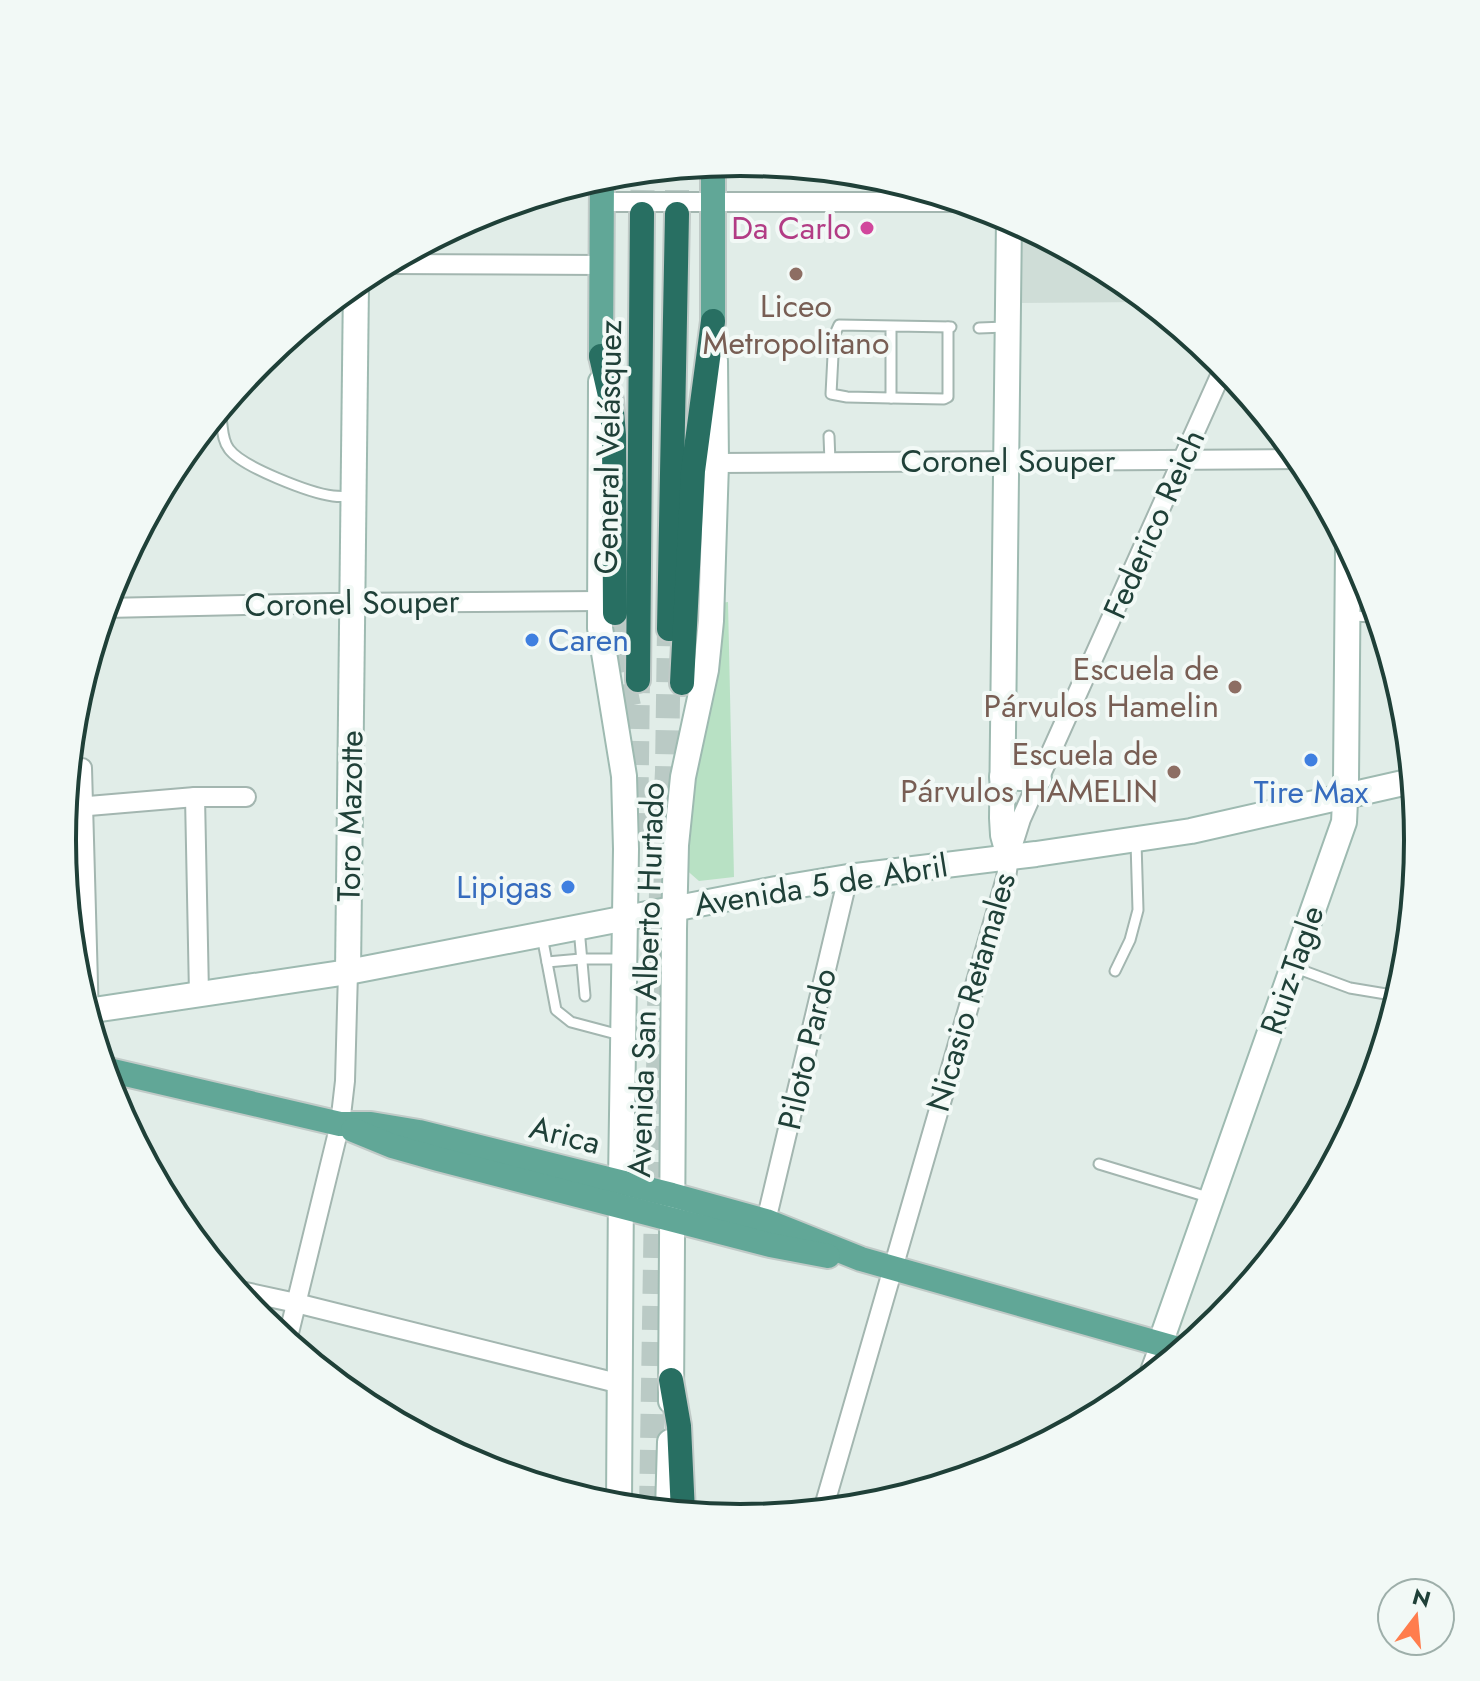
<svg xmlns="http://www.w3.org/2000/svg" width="1480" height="1681" font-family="Jost,sans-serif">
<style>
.built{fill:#cfddd7}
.green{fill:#b8e1c4}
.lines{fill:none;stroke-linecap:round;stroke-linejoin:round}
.highway-tunnel{stroke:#bacac5;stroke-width:24;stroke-dasharray:24 12;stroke-linecap:butt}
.lane-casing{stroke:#a3b6b0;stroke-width:13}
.street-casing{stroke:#a3b6b0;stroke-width:22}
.secondary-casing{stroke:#9ebab1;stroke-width:28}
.primary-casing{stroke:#c0cac7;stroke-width:28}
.highway-casing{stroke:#c0cac7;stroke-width:28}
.lane{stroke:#fff;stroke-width:9}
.street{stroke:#fff;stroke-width:18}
.secondary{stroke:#fff;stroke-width:24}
.primary{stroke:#61a797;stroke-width:24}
.highway{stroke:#286f62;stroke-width:24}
.hotel-dot{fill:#d1479c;stroke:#f2f9f6;stroke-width:3}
.education-dot{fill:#8d6e63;stroke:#f2f9f6;stroke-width:3}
.shop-dot{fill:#3f7fe0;stroke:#f2f9f6;stroke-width:3}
.labels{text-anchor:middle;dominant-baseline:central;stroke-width:8;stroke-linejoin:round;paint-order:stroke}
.hotel-label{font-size:32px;fill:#b23c85;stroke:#f2f9f6;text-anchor:end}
.education-label{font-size:32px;fill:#785e54;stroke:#f2f9f6;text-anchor:end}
.street-label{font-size:32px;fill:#1f4038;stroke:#f2f9f6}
.shop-label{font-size:32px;fill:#366cbe;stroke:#f2f9f6;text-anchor:start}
.rim{fill:none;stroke:#1f4038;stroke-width:4}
</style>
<rect width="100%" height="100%" fill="#e1ede8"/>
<g class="built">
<path d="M 1018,224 L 1117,277 L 1148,302 L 1018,303 Z"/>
<path d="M 64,819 L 69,823 L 68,903 L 62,840 Z"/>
</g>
<path class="green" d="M 728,602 L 734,877 L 699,881 L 683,867 L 682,829 L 720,603 Z"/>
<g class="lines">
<g class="highway-tunnel">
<path d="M 642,214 L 643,172"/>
<path d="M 677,214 L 677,169"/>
<path d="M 615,613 L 618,655 L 629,706"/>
<path d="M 636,837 L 638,680"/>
<path d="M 651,1510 L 661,891 L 667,771 L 669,629"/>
</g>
<defs>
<g id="lane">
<path d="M 891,326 L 891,398 L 847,397 L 831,394 L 834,336 L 839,325 L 951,327"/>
<path d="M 979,328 L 1005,327"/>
<path d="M 891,398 L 944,399 L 948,397 L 948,327"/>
<path d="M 221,418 C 223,429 222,440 229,449 C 242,467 310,493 333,496 C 340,497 346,496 353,497"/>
<path d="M 829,436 L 830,462"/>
<path d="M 1350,616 L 1377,617"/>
<path d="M 1405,709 L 1405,733 L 1410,760"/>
<path d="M 579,928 L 585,996"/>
<path d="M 542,936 L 556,1010 L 571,1022 L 620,1035"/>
<path d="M 547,962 L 581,959 L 621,959"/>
<path d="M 1293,967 L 1350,988 L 1398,996"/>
<path d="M 1115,971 L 1130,940 L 1138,910 L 1136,842"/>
<path d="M 1099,1164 L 1211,1198"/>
</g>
<g id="street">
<path d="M 601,202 L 960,202"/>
<path d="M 387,264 L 601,265"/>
<path d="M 716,463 L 1300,459"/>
<path d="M 105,608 L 332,603 L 598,601"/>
<path d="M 82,768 L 89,1020"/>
<path d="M 195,797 L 199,994"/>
<path d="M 65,808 L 195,797 L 246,797"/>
<path d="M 766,1221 L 848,877"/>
<path d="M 236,1290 L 296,1303 L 621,1384"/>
<path d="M 287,1341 L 340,1124 L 345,1081 L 348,972"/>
<path d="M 1147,1379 L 1160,1344"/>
<path d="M 823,1510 L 1006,878 L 1009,857 L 1021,819 L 1224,367"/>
</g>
<g id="secondary">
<path d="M 601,382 L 600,628 L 624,776 L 626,849 L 621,1181 L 619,1507"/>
<path d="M 1002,777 L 1039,779"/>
<path d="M 1009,857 L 1003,835 L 1002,818 L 1009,219"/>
<path d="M 348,972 L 356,283"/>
<path d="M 87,1011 L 348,972 L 776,889 L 848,877 L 1036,854 L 1191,831 L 1412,781"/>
<path d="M 1160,1344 L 1344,822 L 1346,780 L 1348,546"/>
<path d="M 671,1401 L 674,929 L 676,845 L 683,777 L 706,670 L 711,621 L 716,463 L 715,361"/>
<path d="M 668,1511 L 670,1442"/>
</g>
<g id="primary">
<path d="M 713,321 L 713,165"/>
<path d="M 601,356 L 602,177"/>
<path d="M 104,1069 L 340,1124 L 371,1124 L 419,1132 L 672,1195 L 766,1221 L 861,1259 L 1182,1350"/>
<path d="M 353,1130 L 392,1146 L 438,1159 L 770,1245 L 828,1256"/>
</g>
<g id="highway">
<path d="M 601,356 L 611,400 L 614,435 L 615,613"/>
<path d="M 669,629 L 677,214"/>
<path d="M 638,680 L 642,214"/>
<path d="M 682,683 L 693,471 L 713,321"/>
<path d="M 671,1380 L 679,1426 L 683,1513"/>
</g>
</defs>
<use href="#lane" class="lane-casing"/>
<use href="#street" class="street-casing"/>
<use href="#secondary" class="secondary-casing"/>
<use href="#primary" class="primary-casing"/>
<use href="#highway" class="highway-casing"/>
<use href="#lane" class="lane"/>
<use href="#street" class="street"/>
<use href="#secondary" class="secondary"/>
<use href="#primary" class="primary"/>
<use href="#highway" class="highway"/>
</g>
<circle class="hotel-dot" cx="867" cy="228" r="8"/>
<g class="education-dot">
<circle cx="796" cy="274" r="8"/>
<circle cx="1235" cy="687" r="8"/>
<circle cx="1174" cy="772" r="8"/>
</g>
<g class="shop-dot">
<circle cx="532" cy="640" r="8"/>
<circle cx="1311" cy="760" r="8"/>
<circle cx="568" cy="887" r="8"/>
</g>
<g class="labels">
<g class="hotel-label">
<text x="851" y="228">Da Carlo</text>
</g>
<g class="education-label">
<text x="796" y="306" text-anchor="middle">Liceo<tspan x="796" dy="37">Metropolitano</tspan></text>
<text x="1219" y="669">Escuela de<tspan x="1219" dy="37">Párvulos Hamelin</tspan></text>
<text x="1158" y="754">Escuela de<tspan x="1158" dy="37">Párvulos HAMELIN</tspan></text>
</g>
<g class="street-label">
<text transform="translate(608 447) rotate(-89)">General Velásquez</text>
<text x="1008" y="461">Coronel Souper</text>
<text transform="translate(1154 524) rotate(-66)">Federico Reich</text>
<text transform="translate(352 603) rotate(-1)">Coronel Souper</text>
<text transform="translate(350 816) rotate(-89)">Toro Mazotte</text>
<text transform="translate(821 885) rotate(-9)">Avenida 5 de Abril</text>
<text transform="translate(1292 970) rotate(-71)">Ruiz-Tagle</text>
<text transform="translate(646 980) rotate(-88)">Avenida San Alberto Hurtado</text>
<text transform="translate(971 992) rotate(-74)">Nicasio Retamales</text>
<text transform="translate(807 1049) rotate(-77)">Piloto Pardo</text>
<text transform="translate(565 1135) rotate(14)">Arica</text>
</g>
<g class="shop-label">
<text x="548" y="640">Caren</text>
<text x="1311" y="792" text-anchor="middle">Tire Max</text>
<text x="552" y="887" text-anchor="end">Lipigas</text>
</g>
</g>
<path d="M0 0H1480V1681H0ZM76 840a664 664 0 1 1 1328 0a664 664 0 1 1-1328 0Z" fill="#f2f9f6" fill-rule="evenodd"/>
<path class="rim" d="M76 840a664 664 0 1 1 1328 0a664 664 0 1 1-1328 0Z"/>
<g transform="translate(1416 1617) rotate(16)"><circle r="38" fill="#f2f9f6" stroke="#9eafaa" stroke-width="2"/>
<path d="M0-6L14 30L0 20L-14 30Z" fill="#ff7d4d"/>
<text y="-12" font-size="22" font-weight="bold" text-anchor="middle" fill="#1f4038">N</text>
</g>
</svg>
